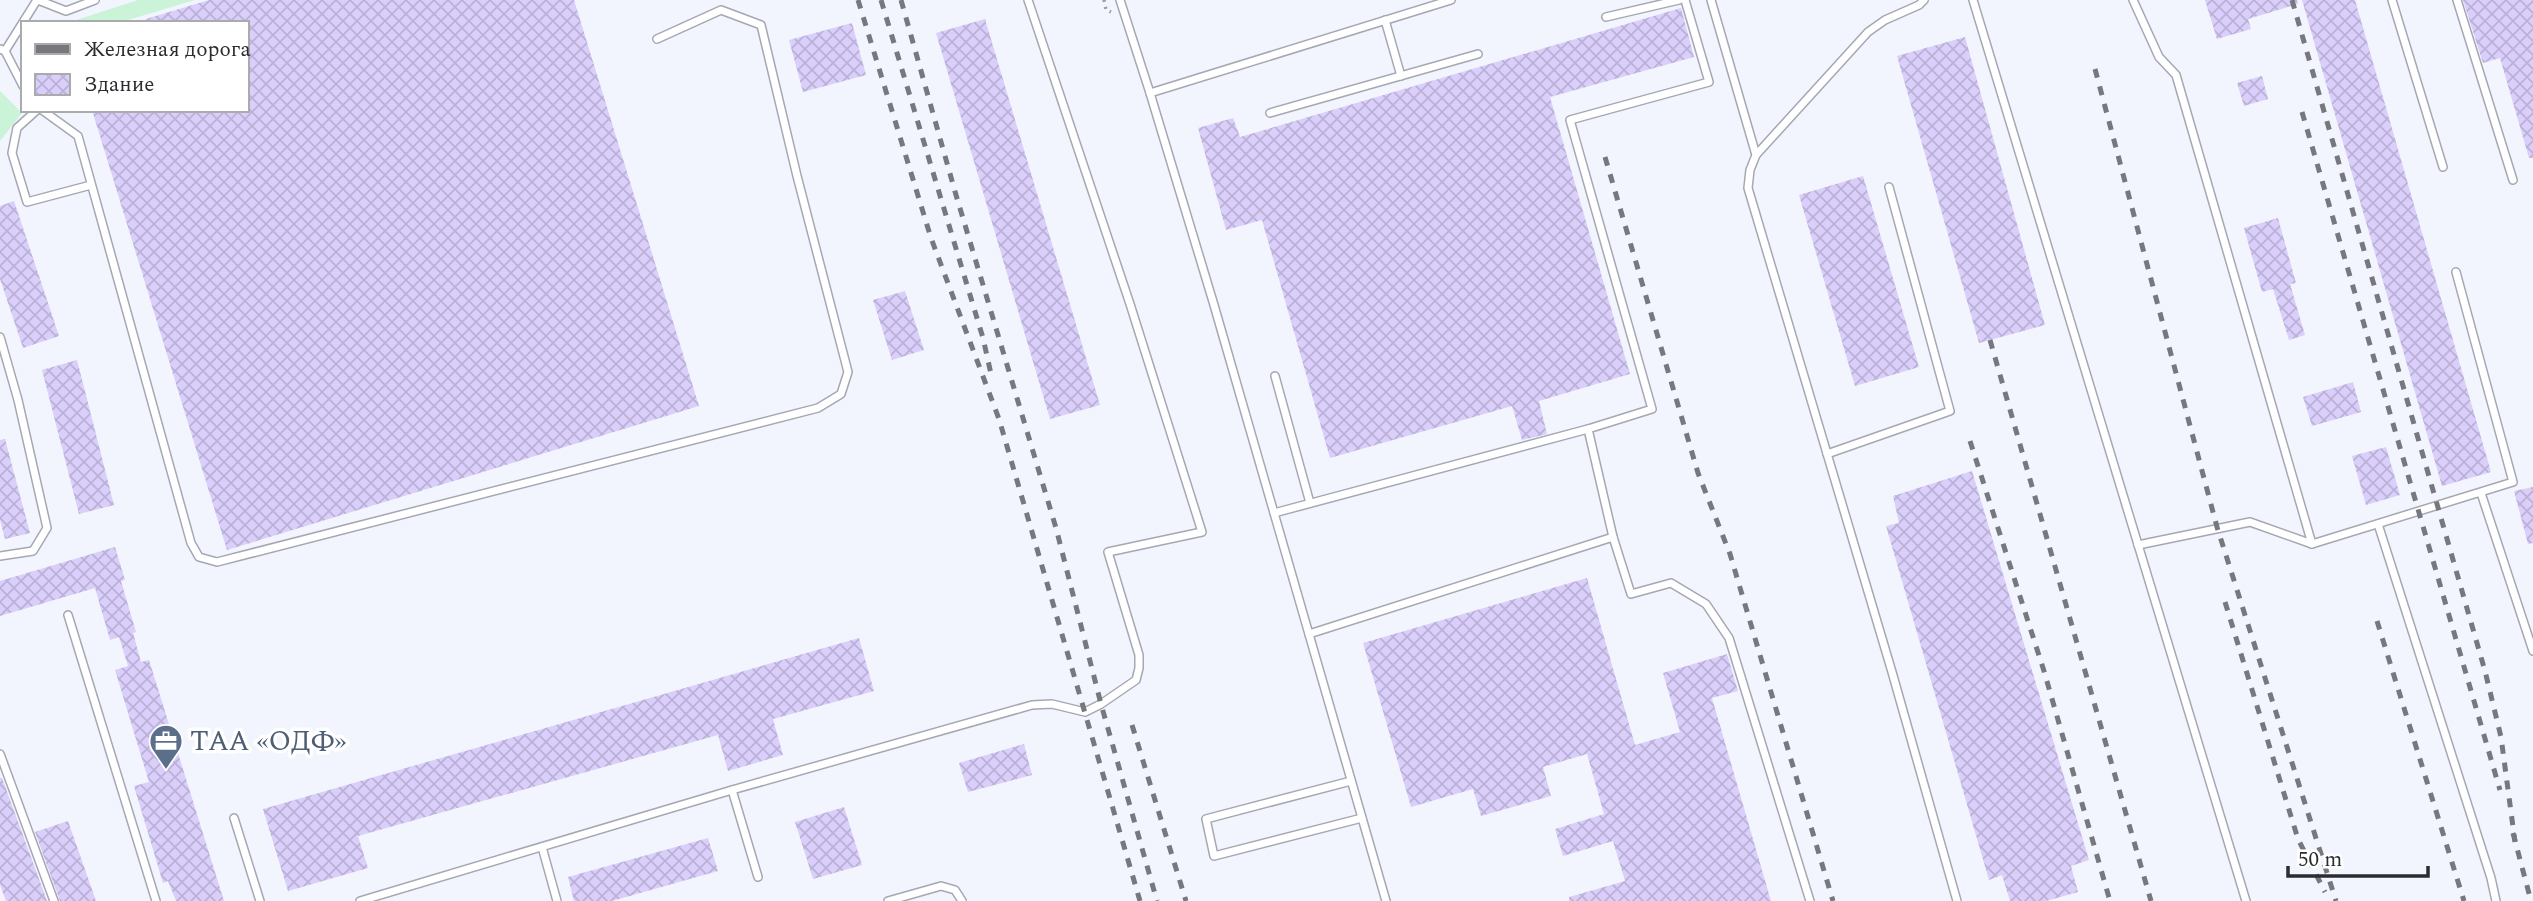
<svg xmlns="http://www.w3.org/2000/svg" width="2533" height="901" font-family="Spectral,serif">
<style>
.green{fill:#caf3d7}
.building{fill:url(#building-cross-hatch)}
.lines{fill:none;stroke-linecap:round;stroke-linejoin:round}
.lane-casing{stroke:#a5a8b3;stroke-width:10}
.path{stroke:#9b9ea5;stroke-width:3.5;stroke-dasharray:2 5;stroke-linecap:butt}
.lane{stroke:#fff;stroke-width:7}
.rail{stroke:#76787e;stroke-width:5;stroke-dasharray:9 9;stroke-linecap:butt}
.labels{text-anchor:middle;dominant-baseline:central;stroke-width:7;stroke-linejoin:round;paint-order:stroke}
.service-label{font-size:28px;fill:#4e5e75;stroke:#fff;text-anchor:start}
</style>
<defs>
<pattern id="building-cross-hatch" width="8" height="8" patternUnits="userSpaceOnUse" patternTransform="scale(1.75)"><rect width="8" height="8" fill="#dacefa"/><path d="M0 0l8 8M0 8l8-8" fill="none" stroke="#bbb1d7"/></pattern>
</defs>
<rect width="100%" height="100%" fill="#f2f5fe"/>
<g class="green">
<path d="M 138,0 L 195,0 L 118,23 L 67,23 Z"/>
<path d="M 0,91 L 22,113 L 0,141 Z"/>
</g>
<g class="building">
<path d="M 209,0 L 574,0 L 699,406 L 227,550 L 92,110 L 247,110 L 247,23 L 147,23 L 146,19 Z"/>
<path d="M 2205,0 L 2297,0 L 2298,4 L 2248,19 L 2251,29 L 2217,39 Z"/>
<path d="M 2302,0 L 2355,0 L 2491,472 L 2442,486 Z"/>
<path d="M 2463,0 L 2533,0 L 2533,158 L 2529,158 L 2500,58 L 2483,63 Z"/>
<path d="M 1681,8 L 1694,57 L 1550,97 L 1630,374 L 1539,401 L 1547,434 L 1522,440 L 1512,406 L 1330,458 L 1262,220 L 1226,230 L 1198,128 L 1233,118 L 1240,137 Z"/>
<path d="M 985,19 L 1100,405 L 1050,419 L 936,33 Z"/>
<path d="M 852,23 L 866,75 L 803,92 L 789,40 Z"/>
<path d="M 1965,37 L 2045,325 L 1979,343 L 1897,56 Z"/>
<path d="M 2262,76 L 2268,99 L 2244,106 L 2237,83 Z"/>
<path d="M 1863,176 L 1919,367 L 1855,386 L 1799,195 Z"/>
<path d="M 14,201 L 59,336 L 23,348 L 0,279 L 0,206 Z"/>
<path d="M 2278,218 L 2296,283 L 2290,284 L 2305,335 L 2289,340 L 2273,289 L 2262,292 L 2244,228 Z"/>
<path d="M 905,291 L 924,350 L 892,360 L 873,300 Z"/>
<path d="M 77,360 L 114,505 L 79,514 L 42,370 Z"/>
<path d="M 2353,382 L 2361,412 L 2312,426 L 2303,397 Z"/>
<path d="M 5,439 L 30,533 L 5,539 L 0,520 L 0,440 Z"/>
<path d="M 2386,447 L 2400,495 L 2366,505 L 2352,456 Z"/>
<path d="M 1972,471 L 2089,860 L 2071,866 L 2078,892 L 2046,901 L 2010,901 L 2002,875 L 1989,880 L 1886,526 L 1899,523 L 1893,496 Z"/>
<path d="M 2533,487 L 2533,543 L 2528,544 L 2514,491 Z"/>
<path d="M 115,547 L 125,580 L 121,581 L 136,632 L 133,633 L 141,662 L 149,660 L 224,901 L 176,901 L 168,881 L 163,883 L 134,786 L 149,782 L 115,670 L 128,666 L 119,637 L 110,640 L 95,588 L 0,616 L 0,581 Z"/>
<path d="M 1587,578 L 1635,745 L 1680,732 L 1663,673 L 1727,654 L 1738,691 L 1712,698 L 1771,901 L 1569,901 L 1569,897 L 1625,881 L 1613,841 L 1563,856 L 1555,829 L 1604,814 L 1587,754 L 1543,767 L 1551,796 L 1481,816 L 1473,789 L 1411,807 L 1363,643 Z"/>
<path d="M 859,638 L 874,691 L 773,719 L 783,755 L 728,771 L 718,735 L 358,836 L 368,868 L 288,891 L 263,809 Z"/>
<path d="M 1024,744 L 1032,775 L 968,792 L 959,763 Z"/>
<path d="M 0,778 L 2,778 L 47,901 L 6,901 L 0,885 Z"/>
<path d="M 844,807 L 862,865 L 813,879 L 795,822 Z"/>
<path d="M 68,821 L 96,901 L 60,901 L 35,832 Z"/>
<path d="M 708,838 L 718,871 L 612,901 L 574,901 L 568,877 Z"/>
</g>
<g class="lines">
<defs>
<g id="lane">
<path d="M 38,0 L 66,11 L 95,0"/>
<path d="M 1120,0 L 1150,93 L 1451,0"/>
<path d="M 1711,0 L 1756,155"/>
<path d="M 1924,0 L 1919,5 L 1885,20 L 1868,32 L 1756,155 L 1750,170 L 1748,188 L 1892,672 L 1957,901"/>
<path d="M 1973,0 L 2246,901"/>
<path d="M 2133,0 L 2159,57 L 2176,75 L 2312,544"/>
<path d="M 2392,0 L 2443,167"/>
<path d="M 2457,0 L 2513,180"/>
<path d="M 1606,17 L 1679,0"/>
<path d="M 1385,20 L 1401,76"/>
<path d="M 0,49 L 5,51 L 23,86"/>
<path d="M 5,51 L 37,0"/>
<path d="M 1150,93 L 1214,305 L 1386,901"/>
<path d="M 37,110 L 17,128 L 12,153 L 27,202 L 91,185"/>
<path d="M 42,110 L 78,136 L 191,543 L 199,557 L 217,562 L 818,408 L 841,394 L 848,372 L 797,176 L 761,25 L 721,10 L 657,39"/>
<path d="M 1270,113 L 1478,54"/>
<path d="M 0,337 L 18,400 L 47,528 L 33,551 L 0,556"/>
<path d="M 1275,376 L 1310,503"/>
<path d="M 1827,454 L 1950,411 L 1889,187"/>
<path d="M 2481,493 L 2533,651"/>
<path d="M 1274,513 L 1588,429"/>
<path d="M 2378,524 L 2491,878 L 2496,901"/>
<path d="M 1613,537 L 1588,429 L 1652,409 L 1570,120 L 1709,82 L 1685,0"/>
<path d="M 2138,545 L 2250,522 L 2312,544 L 2513,482 L 2456,272"/>
<path d="M 68,615 L 156,901"/>
<path d="M 1309,634 L 1613,537 L 1631,594 L 1671,583 L 1706,604 L 1729,638 L 1810,901"/>
<path d="M 0,754 L 54,901"/>
<path d="M 1351,781 L 1206,819 L 1214,856 L 1362,818"/>
<path d="M 732,790 L 758,877"/>
<path d="M 234,818 L 260,901"/>
<path d="M 542,847 L 557,901"/>
<path d="M 360,901 L 732,790 L 1032,705 L 1052,704 L 1085,712 L 1101,704 L 1136,680 L 1139,668 L 1139,655 L 1108,552 L 1202,532 L 1130,304 L 1028,0"/>
<path d="M 888,901 L 941,886 L 955,890 L 962,901"/>
</g>
</defs>
<use href="#lane" class="lane-casing"/>
<path class="path" d="M 1104,0 L 1106,10 L 1111,12"/>
<use href="#lane" class="lane"/>
<g class="rail">
<path d="M 858,0 L 931,238 L 999,419 L 1140,901"/>
<path d="M 881,0 L 983,338 L 991,374"/>
<path d="M 901,0 L 956,195 L 1056,528 L 1101,704 L 1157,901"/>
<path d="M 2292,0 L 2485,671 L 2501,737 L 2515,842"/>
<path d="M 2095,69 L 2217,527 L 2336,901"/>
<path d="M 2302,112 L 2500,790"/>
<path d="M 1605,157 L 1698,473 L 1730,554 L 1833,901"/>
<path d="M 1990,340 L 2151,901"/>
<path d="M 1970,441 L 2044,671 L 2110,901"/>
<path d="M 2225,602 L 2298,839 L 2325,892"/>
<path d="M 2377,621 L 2464,901"/>
<path d="M 1132,725 L 1186,901"/>
<path d="M 2513,833 L 2531,901"/>
</g>
</g>
<defs>
<symbol id="office-pin" viewBox="-11 -11 22 30"><path d="M0 17L-7.5 6A9.5 9.5 0 1 1 7.5 6Z" fill="#5c6f8a" stroke="#fff"/><path d="M-6-3h4V-5.5h4V-3h4V5H-6ZM-1-4.5V-3h2v-1.5ZM-6 0V1H6V0Z" fill="#fff"/></symbol>
</defs>
<g fill-rule="evenodd">
<use href="#office-pin" x="147" y="722" width="38" height="52"/>
</g>
<g class="labels">
<g class="service-label">
<text x="190" y="741">ТАА «ОДФ»</text>
</g>
</g>
<rect x="21" y="21" width="228" height="91" fill="#ffffff" stroke="#aaabac" stroke-width="2"/>
<rect x="35" y="44" width="35" height="10" fill="#76787e" stroke="#aaabac" stroke-width="2"/>
<text x="84" y="56" font-size="21" fill="#2a2c30">Железная дорога</text>
<rect x="35" y="74" width="35" height="21" fill="url(#building-cross-hatch)" stroke="#aaabac" stroke-width="2"/>
<text x="84" y="91" font-size="21" fill="#2a2c30">Здание</text>
<path d="M2288 866v10h140v-10" fill="none" stroke="#2a2c30" stroke-width="3.5"/>
<text x="2298" y="866" font-size="21" fill="#2a2c30" stroke="#ffffff" stroke-width="5" paint-order="stroke">50 m</text>
</svg>
